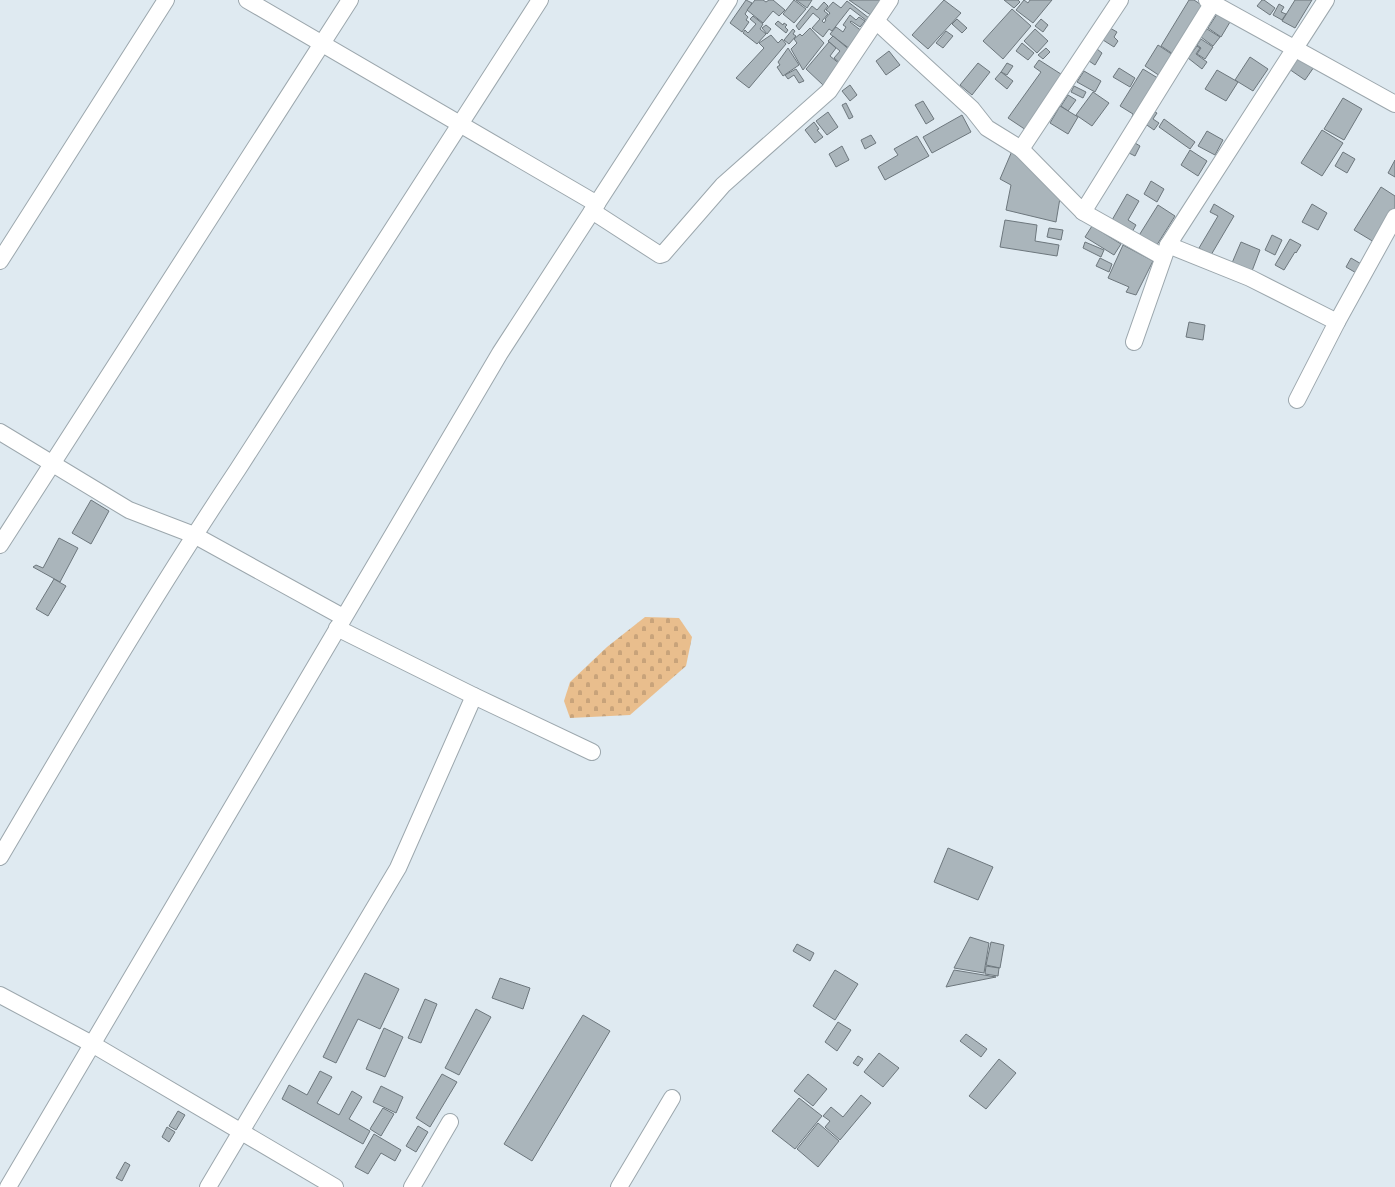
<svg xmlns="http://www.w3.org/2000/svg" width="1395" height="1187" font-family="Commissioner,sans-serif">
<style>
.cemetery{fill:url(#cemetery-stones)}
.building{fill:#aab5bb;stroke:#6d777d}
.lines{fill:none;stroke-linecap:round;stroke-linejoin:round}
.minor-casing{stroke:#9ca7ad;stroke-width:18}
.minor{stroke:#fff;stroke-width:16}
</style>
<defs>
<pattern id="cemetery-stones" width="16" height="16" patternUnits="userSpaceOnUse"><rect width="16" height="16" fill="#e9be8d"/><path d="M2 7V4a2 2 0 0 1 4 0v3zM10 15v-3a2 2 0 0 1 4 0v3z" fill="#c8a37a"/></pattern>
</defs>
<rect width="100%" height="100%" fill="#dfeaf1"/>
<path class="cemetery" d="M 645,617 L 679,618 L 692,637 L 686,666 L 630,715 L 570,718 L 564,701 L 570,682 L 607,647 Z"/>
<g class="building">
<path d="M 746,0 L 752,3 L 745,14 L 748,17 L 746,20 L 749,22 L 742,32 L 730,23 Z"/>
<path d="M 755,0 L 763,0 L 766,2 L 769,0 L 773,0 L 785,10 L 779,16 L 773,11 L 763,23 L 747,10 Z"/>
<path d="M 794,0 L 806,9 L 794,23 L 783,14 Z"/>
<path d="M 796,0 L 812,0 L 807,8 Z"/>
<path d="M 849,0 L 884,0 L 872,16 Z"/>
<path d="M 944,0 L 961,13 L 928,49 L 912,35 Z"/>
<path d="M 1004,0 L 1018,0 L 1020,2 L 1014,8 Z"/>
<path d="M 1024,0 L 1028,3 L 1030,0 L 1052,0 L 1033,23 L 1016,10 Z"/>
<path d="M 1189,0 L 1194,0 L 1206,8 L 1176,56 L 1161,46 Z"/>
<path d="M 1262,0 L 1264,0 L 1275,8 L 1270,15 L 1257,6 Z"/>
<path d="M 1295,0 L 1312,0 L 1295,28 L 1282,21 Z"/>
<path d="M 847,1 L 869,18 L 867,21 L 850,8 L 832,31 L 829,29 L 823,37 L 812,28 L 820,19 L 813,13 L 799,30 L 796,26 L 812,6 L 817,10 L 824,2 L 828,6 L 824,11 L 828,14 L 822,21 L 824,23 L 826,20 L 825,19 L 830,13 L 826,10 L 833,2 L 841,8 Z"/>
<path d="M 1279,4 L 1284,7 L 1281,12 L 1286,14 L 1282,20 L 1273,15 Z"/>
<path d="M 1012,9 L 1031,26 L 1003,59 L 983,41 Z"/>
<path d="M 1217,14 L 1230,22 L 1221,37 L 1208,28 Z"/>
<path d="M 850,15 L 856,20 L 859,17 L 865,21 L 860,27 L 851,21 L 850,22 L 863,32 L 850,49 L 830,34 L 836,27 L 843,32 L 846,27 L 843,25 Z"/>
<path d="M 753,16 L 763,24 L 760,29 L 766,34 L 757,44 L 743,33 L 745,30 L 748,33 L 756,24 L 750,19 Z"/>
<path d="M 957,19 L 967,28 L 962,33 L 952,24 Z"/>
<path d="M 1041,19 L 1048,25 L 1043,32 L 1035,26 Z"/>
<path d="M 778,21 L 783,25 L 784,23 L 787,25 L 785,27 L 788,30 L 786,33 L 775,24 Z"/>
<path d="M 766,25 L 771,29 L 767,34 L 762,28 Z"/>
<path d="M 810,28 L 824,43 L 803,70 L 791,49 L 797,43 L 794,39 L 800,34 L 802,36 Z"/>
<path d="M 1110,28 L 1117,32 L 1114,37 L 1118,41 L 1114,47 L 1103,40 Z"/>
<path d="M 793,29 L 795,31 L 793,34 L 796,36 L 789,44 L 784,40 Z"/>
<path d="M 1035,29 L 1048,41 L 1037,53 L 1024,41 Z"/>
<path d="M 1207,29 L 1220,37 L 1213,46 L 1201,37 Z"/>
<path d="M 946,31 L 953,36 L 943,48 L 936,43 Z"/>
<path d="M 771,35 L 778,43 L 782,39 L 786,44 L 749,88 L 736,78 L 764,48 L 759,43 Z"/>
<path d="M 833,36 L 851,51 L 841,64 L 834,58 L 840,51 L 828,41 Z"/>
<path d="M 1201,39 L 1213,47 L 1205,59 L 1197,54 L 1201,48 L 1197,45 Z"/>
<path d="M 829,42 L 836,48 L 830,56 L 841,65 L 823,85 L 806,69 Z"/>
<path d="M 1022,43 L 1034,53 L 1028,60 L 1016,51 Z"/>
<path d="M 1158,45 L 1176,57 L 1163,78 L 1145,66 Z"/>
<path d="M 1197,46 L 1200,48 L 1196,54 L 1207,62 L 1202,69 L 1188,58 Z"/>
<path d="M 788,48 L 799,65 L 783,76 L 777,67 L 780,65 L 778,62 Z"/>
<path d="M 1046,48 L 1050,52 L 1043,59 L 1038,55 Z"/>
<path d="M 1097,49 L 1102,53 L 1095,65 L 1089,61 Z"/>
<path d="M 889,51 L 900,65 L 886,75 L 876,61 Z"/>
<path d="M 1298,56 L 1314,67 L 1305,80 L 1289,69 Z"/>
<path d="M 1250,57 L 1268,69 L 1253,91 L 1235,80 Z"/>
<path d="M 1039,60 L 1064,76 L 1026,130 L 1008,118 L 1041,72 L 1034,67 Z"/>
<path d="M 978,63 L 990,72 L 972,95 L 960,85 Z"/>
<path d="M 1007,63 L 1013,66 L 1007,75 L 1001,72 Z"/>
<path d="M 1119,68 L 1135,78 L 1130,87 L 1113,77 Z"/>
<path d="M 796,69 L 804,81 L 799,83 L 794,75 L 788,79 L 785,75 Z"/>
<path d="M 1143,69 L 1161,80 L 1136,120 L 1132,117 L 1133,114 L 1120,106 Z"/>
<path d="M 1217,70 L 1238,82 L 1226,101 L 1205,89 Z"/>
<path d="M 1084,71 L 1101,81 L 1095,92 L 1077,82 Z"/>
<path d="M 1001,72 L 1013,81 L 1007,89 L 995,79 Z"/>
<path d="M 850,85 L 857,95 L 850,101 L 842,91 Z"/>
<path d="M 1074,86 L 1086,92 L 1083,98 L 1071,92 Z"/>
<path d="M 1093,92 L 1109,103 L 1092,126 L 1076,115 Z"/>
<path d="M 1068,95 L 1076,100 L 1068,111 L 1061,106 Z"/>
<path d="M 1343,98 L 1362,109 L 1344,140 L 1324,129 Z"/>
<path d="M 923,101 L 934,119 L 926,124 L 915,105 Z"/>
<path d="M 846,103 L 853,117 L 849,119 L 842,105 Z"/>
<path d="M 1060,106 L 1078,117 L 1068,134 L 1050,123 Z"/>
<path d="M 1153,111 L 1157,113 L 1153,119 L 1159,123 L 1154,130 L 1144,123 Z"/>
<path d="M 828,112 L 838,127 L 827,135 L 816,121 Z"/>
<path d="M 962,115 L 971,132 L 932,153 L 923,137 Z"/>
<path d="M 1164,119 L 1195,142 L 1190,149 L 1159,127 Z"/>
<path d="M 814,122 L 819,129 L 817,130 L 823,137 L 815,143 L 805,130 Z"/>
<path d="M 1322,130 L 1343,143 L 1322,176 L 1301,163 Z"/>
<path d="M 1207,131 L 1223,140 L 1215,155 L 1198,146 Z"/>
<path d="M 871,135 L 876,143 L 865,149 L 861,140 Z"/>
<path d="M 917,136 L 929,156 L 885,180 L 878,167 L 898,155 L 894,149 Z"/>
<path d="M 1135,143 L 1140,146 L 1135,156 L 1129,153 Z"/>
<path d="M 842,146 L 849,160 L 836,167 L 829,154 Z"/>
<path d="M 1190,150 L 1207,161 L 1198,176 L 1181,165 Z"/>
<path d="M 1012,151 L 1060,198 L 1056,222 L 1006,210 L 1011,185 L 1000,179 Z"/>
<path d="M 1343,152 L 1355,159 L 1347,173 L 1335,166 Z"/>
<path d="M 1395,160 L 1395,177 L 1388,173 Z"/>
<path d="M 1151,181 L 1164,189 L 1157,202 L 1144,194 Z"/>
<path d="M 1381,187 L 1395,196 L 1395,209 L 1374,242 L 1354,230 Z"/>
<path d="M 1127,194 L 1139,201 L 1128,220 L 1136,225 L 1132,232 L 1112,220 Z"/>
<path d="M 1214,204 L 1234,216 L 1211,255 L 1199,248 L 1218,216 L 1210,212 Z"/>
<path d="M 1312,204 L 1327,213 L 1318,230 L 1302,222 Z"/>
<path d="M 1158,205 L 1175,216 L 1155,248 L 1138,237 Z"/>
<path d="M 1005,220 L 1037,225 L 1035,241 L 1059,245 L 1057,256 L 1000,247 Z"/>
<path d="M 1092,226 L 1121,244 L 1114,255 L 1085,237 Z"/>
<path d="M 1049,228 L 1063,230 L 1061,240 L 1047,237 Z"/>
<path d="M 1272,235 L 1282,240 L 1275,255 L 1265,250 Z"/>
<path d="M 1290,239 L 1301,245 L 1296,253 L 1295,252 L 1284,270 L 1275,265 Z"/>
<path d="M 1085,242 L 1104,250 L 1101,257 L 1083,248 Z"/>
<path d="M 1241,242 L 1260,250 L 1252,271 L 1232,263 Z"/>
<path d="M 1123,245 L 1153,261 L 1136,295 L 1126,292 L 1129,287 L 1108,278 Z"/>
<path d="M 1100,258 L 1112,264 L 1109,272 L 1096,266 Z"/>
<path d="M 1351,258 L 1363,265 L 1358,274 L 1346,267 Z"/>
<path d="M 1189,322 L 1205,325 L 1203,340 L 1186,337 Z"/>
<path d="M 91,500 L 109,511 L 91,544 L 72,533 Z"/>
<path d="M 59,538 L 78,548 L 60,582 L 33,567 L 36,565 L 43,568 Z"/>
<path d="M 54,579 L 66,586 L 48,616 L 36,609 Z"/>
<path d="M 948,848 L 993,867 L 978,900 L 934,882 Z"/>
<path d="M 970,937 L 989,943 L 984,973 L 954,968 Z"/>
<path d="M 991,942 L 1004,945 L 1000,968 L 986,965 Z"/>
<path d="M 797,944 L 814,953 L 810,961 L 793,951 Z"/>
<path d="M 986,966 L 999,968 L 998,976 L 985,974 Z"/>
<path d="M 835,970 L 858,984 L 835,1020 L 813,1006 Z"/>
<path d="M 954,970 L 996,977 L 946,987 Z"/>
<path d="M 365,973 L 399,989 L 380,1029 L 358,1019 L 336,1063 L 323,1057 Z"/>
<path d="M 500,978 L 530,988 L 523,1009 L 492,998 Z"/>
<path d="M 425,999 L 437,1004 L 421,1043 L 408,1038 Z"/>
<path d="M 476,1009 L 491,1017 L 459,1075 L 445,1068 Z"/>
<path d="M 583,1015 L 610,1031 L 532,1161 L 504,1144 Z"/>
<path d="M 838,1022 L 851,1030 L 837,1051 L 825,1042 Z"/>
<path d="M 384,1028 L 403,1037 L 385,1077 L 366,1069 Z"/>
<path d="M 966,1034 L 987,1049 L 981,1057 L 960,1041 Z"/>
<path d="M 879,1053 L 899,1068 L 883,1087 L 864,1072 Z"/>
<path d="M 858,1056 L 863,1059 L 858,1066 L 853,1063 Z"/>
<path d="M 999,1059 L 1016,1073 L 986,1109 L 969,1096 Z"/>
<path d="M 320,1071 L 332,1077 L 317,1103 L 339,1115 L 352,1091 L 362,1097 L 349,1119 L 370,1131 L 363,1144 L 282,1099 L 289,1085 L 307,1095 Z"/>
<path d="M 442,1074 L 457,1082 L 430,1127 L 416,1118 Z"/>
<path d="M 808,1074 L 827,1089 L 813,1106 L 794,1091 Z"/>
<path d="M 381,1086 L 403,1097 L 396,1113 L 373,1102 Z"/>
<path d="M 861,1095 L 871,1103 L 840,1140 L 825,1127 L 830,1121 L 823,1116 L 831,1107 L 843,1117 Z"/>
<path d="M 799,1098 L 822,1116 L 795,1149 L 772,1131 Z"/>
<path d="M 383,1108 L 394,1114 L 381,1136 L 370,1129 Z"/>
<path d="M 178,1111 L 185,1115 L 176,1130 L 169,1126 Z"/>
<path d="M 818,1123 L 839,1141 L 818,1167 L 797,1149 Z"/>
<path d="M 418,1126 L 428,1132 L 416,1152 L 406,1146 Z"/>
<path d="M 167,1127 L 175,1132 L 169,1142 L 162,1137 Z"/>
<path d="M 374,1134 L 401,1150 L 395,1161 L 381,1153 L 368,1174 L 355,1167 Z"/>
<path d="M 125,1162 L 130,1165 L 122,1181 L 116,1178 Z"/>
</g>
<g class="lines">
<defs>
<g id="minor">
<path d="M 247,0 L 597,204"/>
<path d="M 1207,0 L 1395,104"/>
<path d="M 876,21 L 972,109 L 987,128 L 1021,149 L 1083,212 L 1212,4"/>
<path d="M 1021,149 L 1120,0"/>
<path d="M 592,211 L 660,255 L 663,254 L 723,185 L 829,91 L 890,0"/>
<path d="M 1083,212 L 1163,257"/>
<path d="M 1168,245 L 1250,278 L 1337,322"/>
<path d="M 0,261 L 166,0"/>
<path d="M 1134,342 L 1168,245 L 1326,0"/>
<path d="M 1297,400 L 1337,322 L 1395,217"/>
<path d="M 0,432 L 129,510 L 194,535 L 343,617"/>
<path d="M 0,545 L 350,0"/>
<path d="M 337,628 L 474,696 L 592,752"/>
<path d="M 0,857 C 77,726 154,595 238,469 L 540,0"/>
<path d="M 0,995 L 92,1044 L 335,1187"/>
<path d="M 8,1187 L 500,353 L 729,0"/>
<path d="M 208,1187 L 398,868 L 474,696"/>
<path d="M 412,1187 L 450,1122"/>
<path d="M 619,1187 L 672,1098"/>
</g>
</defs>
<use href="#minor" class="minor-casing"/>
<use href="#minor" class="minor"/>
</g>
</svg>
